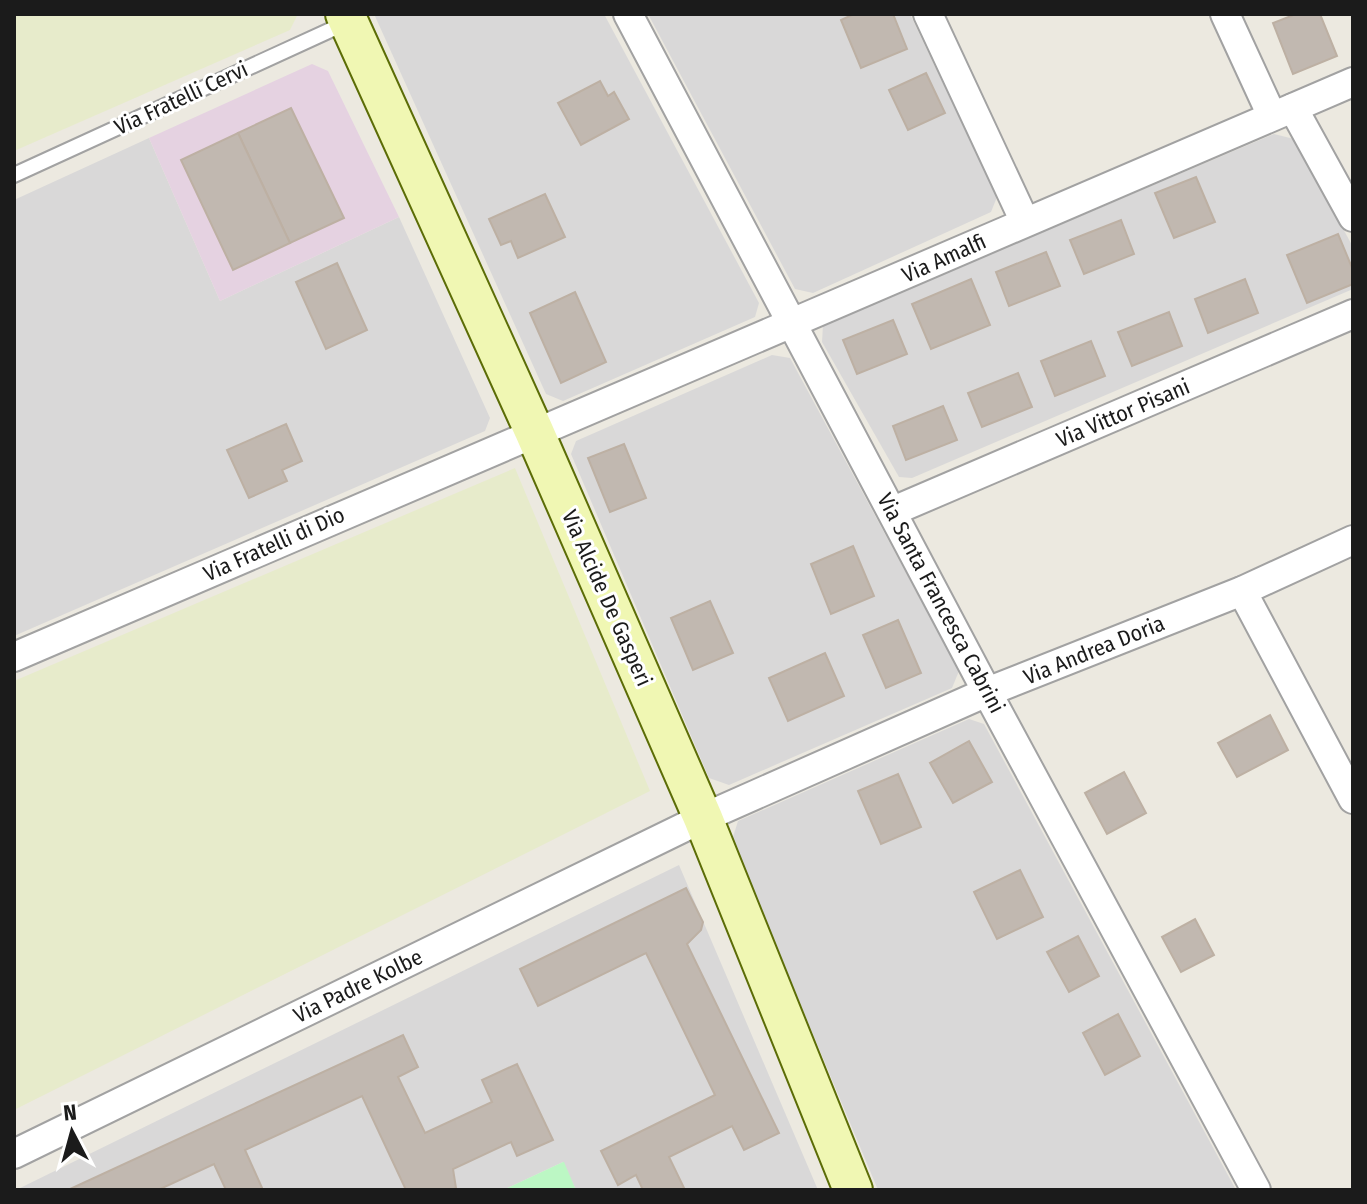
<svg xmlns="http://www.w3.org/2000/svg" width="1367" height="1204" font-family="'Fira Sans Condensed',sans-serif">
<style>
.residential{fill:#d9d8d8}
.industrial{fill:#e5d2e1}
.farmland{fill:#e7ebcb}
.park{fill:#bcf7c4}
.building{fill:#c1b8b0;stroke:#bdb0a3;stroke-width:2}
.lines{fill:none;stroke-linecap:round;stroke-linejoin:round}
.lane-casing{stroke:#a2a2a2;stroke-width:18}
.street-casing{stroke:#a2a2a2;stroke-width:32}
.secondary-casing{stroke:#5c6d07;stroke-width:42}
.lane{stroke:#fff;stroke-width:14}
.street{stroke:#fff;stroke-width:28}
.secondary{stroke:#f0f7b3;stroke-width:38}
.labels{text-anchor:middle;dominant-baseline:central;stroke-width:6;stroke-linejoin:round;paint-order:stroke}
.street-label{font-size:22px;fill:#1b1b1b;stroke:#fff}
</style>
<rect width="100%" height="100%" fill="#ece9e0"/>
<g class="residential">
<path d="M 374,14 L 604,14 L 759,303 L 755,317 L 563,401 L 546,394 Z"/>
<path d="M 648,14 L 910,14 L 997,197 L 991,212 L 813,293 L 795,289 Z"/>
<path d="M 1274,134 L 1294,139 L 1353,247 L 1353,289 L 912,478 L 899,477 L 822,342 L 823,325 Z"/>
<path d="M 149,138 L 220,301 L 399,217 L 490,418 L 485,431 L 14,636 L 14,200 Z"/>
<path d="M 772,355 L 790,358 L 959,671 L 952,688 L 729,785 L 709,778 L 571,454 L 576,441 Z"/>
<path d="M 969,719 L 984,724 L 1236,1190 L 878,1190 L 732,840 L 738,821 Z"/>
<path d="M 679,865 L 818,1190 L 576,1190 L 563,1162 L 503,1190 L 16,1190 Z"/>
</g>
<path class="industrial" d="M 312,64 L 328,71 L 399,217 L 220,301 L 149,138 Z"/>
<g class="farmland">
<path d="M 14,14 L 298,14 L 290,30 L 14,151 Z"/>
<path d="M 515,468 L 650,791 L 14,1110 L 14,681 Z"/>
</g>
<path class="park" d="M 564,1162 L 576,1190 L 503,1190 L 563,1162 Z"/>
<g class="building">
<path d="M 854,14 L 893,14 L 907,49 L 861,68 L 841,20 Z"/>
<path d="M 1296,14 L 1320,14 L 1337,56 L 1293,74 L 1273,23 Z"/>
<path d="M 926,73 L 945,113 L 908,130 L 889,90 Z"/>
<path d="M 600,81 L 608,96 L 614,92 L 629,119 L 581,145 L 558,103 Z"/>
<path d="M 291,108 L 344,218 L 290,243 L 238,133 Z"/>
<path d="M 238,133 L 290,243 L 233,270 L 181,160 Z"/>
<path d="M 1196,177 L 1215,222 L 1174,238 L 1155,193 Z"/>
<path d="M 545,194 L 565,237 L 518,258 L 511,241 L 501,245 L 489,219 Z"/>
<path d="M 1121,220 L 1134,254 L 1084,274 L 1070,240 Z"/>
<path d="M 1338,234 L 1353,270 L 1353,284 L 1307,303 L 1287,255 Z"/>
<path d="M 1046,252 L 1060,286 L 1009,306 L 996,272 Z"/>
<path d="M 337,263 L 367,330 L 326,349 L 296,282 Z"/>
<path d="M 971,279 L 990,325 L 931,349 L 912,304 Z"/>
<path d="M 1245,279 L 1258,313 L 1208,333 L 1195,299 Z"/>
<path d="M 575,292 L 606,362 L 561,383 L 530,313 Z"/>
<path d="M 1169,312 L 1182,346 L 1132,366 L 1118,332 Z"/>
<path d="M 893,320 L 907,354 L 857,374 L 843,340 Z"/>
<path d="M 1091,341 L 1105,376 L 1055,396 L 1041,361 Z"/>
<path d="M 1018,373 L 1032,407 L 982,427 L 968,393 Z"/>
<path d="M 943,406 L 957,440 L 906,460 L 893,426 Z"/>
<path d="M 286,424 L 302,461 L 282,470 L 287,481 L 249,498 L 227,450 Z"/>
<path d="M 624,444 L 646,498 L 610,512 L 588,458 Z"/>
<path d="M 853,546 L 874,596 L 831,614 L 811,564 Z"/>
<path d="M 710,601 L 733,653 L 693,670 L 671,618 Z"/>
<path d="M 898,620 L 921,673 L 886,688 L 863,635 Z"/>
<path d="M 825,653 L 844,696 L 788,721 L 769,678 Z"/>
<path d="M 1270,715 L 1288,750 L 1237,777 L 1218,743 Z"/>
<path d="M 969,741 L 992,782 L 953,803 L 930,763 Z"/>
<path d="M 1124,772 L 1146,813 L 1107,834 L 1085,793 Z"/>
<path d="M 898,774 L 921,827 L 881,844 L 858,791 Z"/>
<path d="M 1020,870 L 1043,917 L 997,939 L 974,892 Z"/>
<path d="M 686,888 L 703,922 L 701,930 L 687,944 L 779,1133 L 744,1150 L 732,1126 L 669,1157 L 685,1190 L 643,1190 L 636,1175 L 618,1185 L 601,1151 L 715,1095 L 646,953 L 538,1006 L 520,969 Z"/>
<path d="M 1195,919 L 1214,955 L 1181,972 L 1162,937 Z"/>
<path d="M 1078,936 L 1099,976 L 1069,992 L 1047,952 Z"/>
<path d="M 1118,1014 L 1140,1056 L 1105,1075 L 1083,1033 Z"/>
<path d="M 403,1035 L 418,1067 L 398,1077 L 425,1133 L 492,1102 L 482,1080 L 517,1064 L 553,1140 L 517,1156 L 511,1142 L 453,1169 L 456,1188 L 451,1190 L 406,1190 L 362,1096 L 245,1150 L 263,1190 L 226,1190 L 214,1164 L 158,1190 L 68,1190 Z"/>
</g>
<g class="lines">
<defs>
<path id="lane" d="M 14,175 L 348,22"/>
<g id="street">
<path d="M 628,14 L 987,692 L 1256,1190"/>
<path d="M 928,14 L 1025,222"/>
<path d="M 1225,14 L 1272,116"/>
<path d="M 1293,108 L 1353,217"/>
<path d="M 893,511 L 1353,314"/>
<path d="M 1242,591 L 1353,799"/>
<path d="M 14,657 C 459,463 907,275 1353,82"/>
<path d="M 14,1154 L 703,818 L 987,692 L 1242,591 L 1353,540"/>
</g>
<path id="secondary" d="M 345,14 L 534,431 L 703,818 L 853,1190"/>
</defs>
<use href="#lane" class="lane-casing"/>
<use href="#street" class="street-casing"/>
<use href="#secondary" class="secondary-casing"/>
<use href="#lane" class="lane"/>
<use href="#street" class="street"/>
<use href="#secondary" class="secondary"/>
</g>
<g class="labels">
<g class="street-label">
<text transform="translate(181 98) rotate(-25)">Via Fratelli Cervi</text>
<text transform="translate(944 258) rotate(-24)">Via Amalfi</text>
<text transform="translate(1123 413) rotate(-23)">Via Vittor Pisani</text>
<text transform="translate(274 544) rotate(-24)">Via Fratelli di Dio</text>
<text transform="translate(607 598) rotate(66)">Via Alcide De Gasperi</text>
<text transform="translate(941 603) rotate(62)">Via Santa Francesca Cabrini</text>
<text transform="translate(1094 650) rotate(-22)">Via Andrea Doria</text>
<text transform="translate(358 986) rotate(-26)">Via Padre Kolbe</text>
</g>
</g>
<rect width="1367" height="1204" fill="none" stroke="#1b1b1b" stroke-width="32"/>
<g transform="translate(72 1132) rotate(354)" stroke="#ffffff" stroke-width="6" paint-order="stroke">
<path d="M0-6L14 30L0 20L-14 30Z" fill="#1b1b1b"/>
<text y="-12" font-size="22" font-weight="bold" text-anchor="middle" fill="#1b1b1b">N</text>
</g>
</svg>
